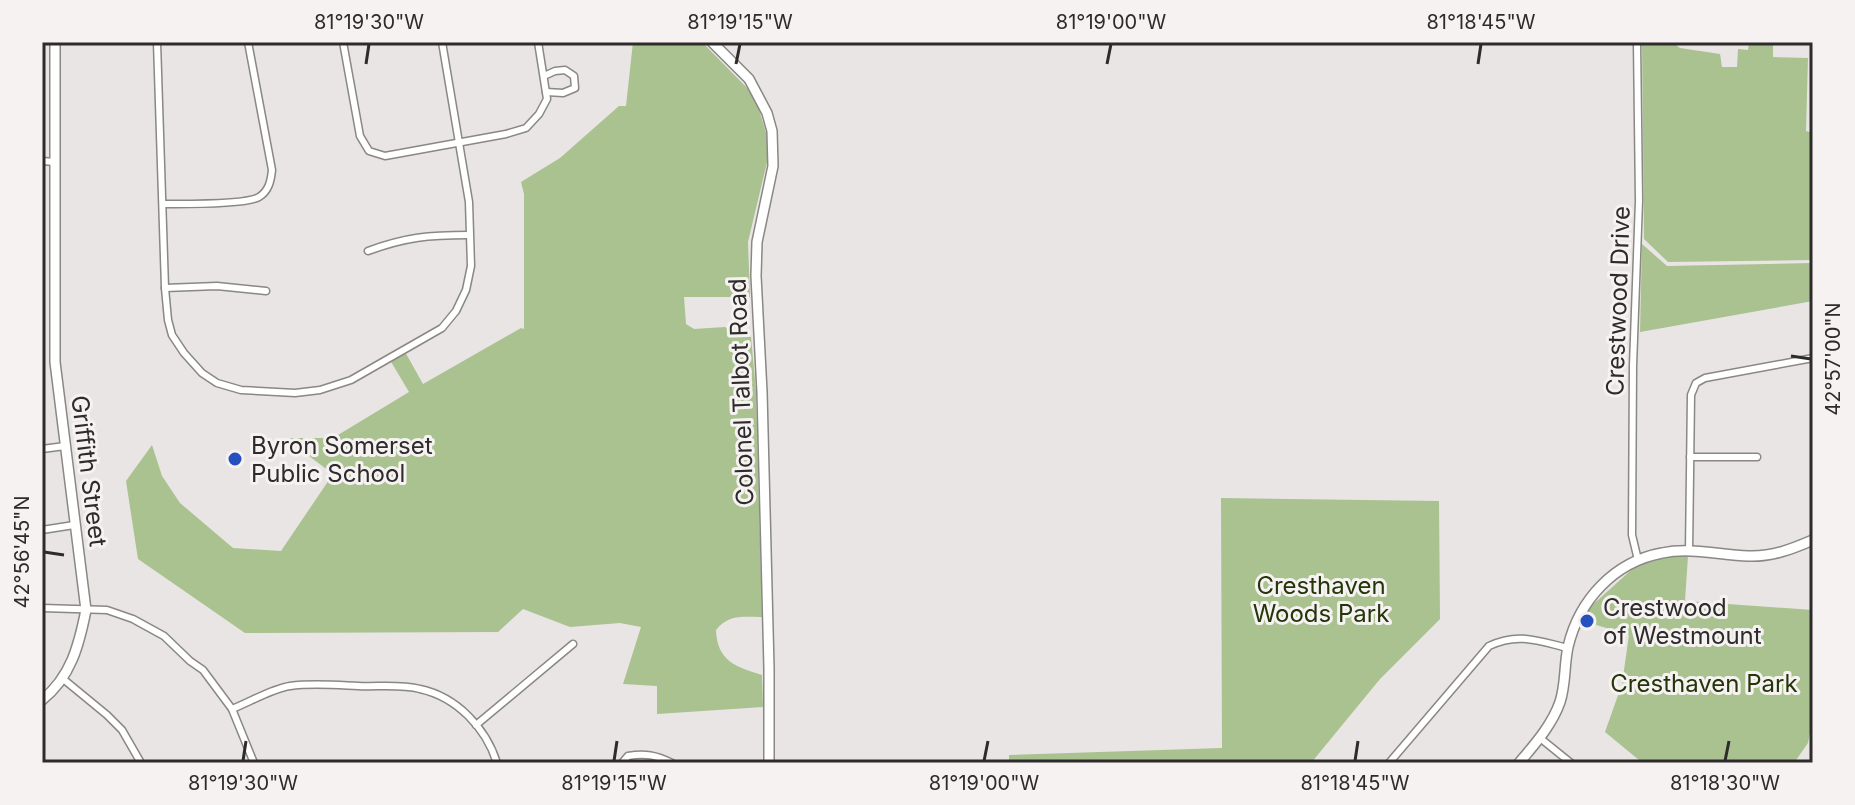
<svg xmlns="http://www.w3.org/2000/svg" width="1855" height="805" font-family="Inter,sans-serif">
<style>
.green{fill:#a9c290}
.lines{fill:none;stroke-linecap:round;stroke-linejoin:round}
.street-casing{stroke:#8a8785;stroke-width:9}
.secondary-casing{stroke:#8a8785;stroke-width:12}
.street{stroke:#fff;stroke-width:6}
.secondary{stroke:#fff;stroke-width:9}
.ticks{fill:none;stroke:#2d2b2b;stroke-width:3}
.poi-dot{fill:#2650be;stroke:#f6f2f1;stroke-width:3}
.labels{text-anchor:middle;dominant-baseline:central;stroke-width:6;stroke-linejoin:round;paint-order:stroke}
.street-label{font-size:24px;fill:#2d2b2b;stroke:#f6f2f1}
.poi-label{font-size:24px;fill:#2d2b2b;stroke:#f6f2f1;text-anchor:start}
.park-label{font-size:24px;fill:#23360a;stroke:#f6f2f1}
.neatline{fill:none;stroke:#2d2b2b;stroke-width:3}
.ticks-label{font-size:20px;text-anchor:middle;fill:#2d2b2b}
</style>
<rect width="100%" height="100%" fill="#e8e5e4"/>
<g class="green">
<path d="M 633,42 L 702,42 L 748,89 L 758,106 L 767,136 L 768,158 L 748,242 L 750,297 L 684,297 L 686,324 L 694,329 L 725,327 L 738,336 L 751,337 L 756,391 L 762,617 C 742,617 729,614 716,630 C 717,661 736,667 762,675 L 763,707 L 657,714 L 657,686 L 623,684 L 641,627 L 620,623 L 570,627 L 523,609 L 498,632 L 245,633 L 138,559 L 126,481 L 152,445 L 162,476 L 180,503 L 233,548 L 281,551 L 333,474 L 285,438 L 333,438 L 409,392 L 390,360 L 404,350 L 423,384 L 521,328 L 524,329 L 524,194 L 521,182 L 560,158 L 619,106 L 626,106 Z"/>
<path d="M 1642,42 L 1672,42 L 1680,48 L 1720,54 L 1722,67 L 1737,67 L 1738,49 L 1748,50 L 1749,42 L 1773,42 L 1773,57 L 1808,58 L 1806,131 L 1813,133 L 1813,260 L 1668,262 L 1644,239 Z"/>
<path d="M 1642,244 L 1667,266 L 1813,263 L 1813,301 L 1640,332 Z"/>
<path d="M 1221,498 L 1439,501 L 1440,619 L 1380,679 L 1311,763 L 1009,763 L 1009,755 L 1222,748 Z"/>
<path d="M 1673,555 L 1688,556 L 1685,601 L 1813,610 L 1813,717 L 1808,743 L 1794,763 L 1639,763 L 1639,760 L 1605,732 L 1622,684 L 1629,635 L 1577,619 L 1640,562 Z"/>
</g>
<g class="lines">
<defs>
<g id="street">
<path d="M 157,42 L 165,288 L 168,320 L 172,335 L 184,353 L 202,373 L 217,383 L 241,390 L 295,393 L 320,390 L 351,380 L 442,328 L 456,311 L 466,290 L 471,266 L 469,202 L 442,42"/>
<path d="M 343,42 L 360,136 L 369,151 L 385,156 L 506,134 L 526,128 L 539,114 L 547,99 L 538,42"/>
<path d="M 1637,42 L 1639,201 L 1633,366 L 1632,535 L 1638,560"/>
<path d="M 544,76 L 555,71 L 565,70 L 574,76 L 575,88 L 563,93 L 546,92"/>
<path d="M 42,161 L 55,162"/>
<path d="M 163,204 C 180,204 247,205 259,197 C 269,191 271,180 272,170 L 248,42"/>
<path d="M 368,251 C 406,237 429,235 469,235"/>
<path d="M 165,288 L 217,286 L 266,291"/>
<path d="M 42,449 L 65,446"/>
<path d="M 1690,457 L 1757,457"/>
<path d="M 42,530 L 74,525"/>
<path d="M 1689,552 L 1691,395 L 1696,383 L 1705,378 L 1813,358"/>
<path d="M 42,608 L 107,610 L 133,619 L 164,636 L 190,661 L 203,670 L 232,709 L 254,763"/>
<path d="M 62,678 L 107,715 L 122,730 L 141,763"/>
<path d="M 232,709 C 250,702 271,689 290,686 C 312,683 336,685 358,686 C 378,687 401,684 420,689 C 457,697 486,728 497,763"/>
<path d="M 476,725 L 573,644"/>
<path d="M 1540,738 L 1571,763"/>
<path d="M 622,763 L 628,756 C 645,753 656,755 672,763"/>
<path d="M 1389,763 L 1489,646 C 1518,632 1538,641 1568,648"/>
</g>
<g id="secondary">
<path d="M 712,42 L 749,79 L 767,113 L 772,131 L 773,166 L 757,242 L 756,276 L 762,392 L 769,668 L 769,763"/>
<path d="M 42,700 C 71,677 79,645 86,610 L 55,362 L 55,42"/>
<path d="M 1519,763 C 1535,744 1552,725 1560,702 C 1566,684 1564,665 1568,647 C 1579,600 1614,562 1662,553 C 1690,547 1720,555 1748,556 C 1772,557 1792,549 1813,540"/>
</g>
</defs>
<use href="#street" class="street-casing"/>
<use href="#secondary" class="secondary-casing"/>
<use href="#street" class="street"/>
<use href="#secondary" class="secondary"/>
</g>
<path class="ticks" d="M 366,64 L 369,44M 736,64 L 740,44M 1107,64 L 1111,44M 1478,64 L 1481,44M 1791,356 L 1811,359M 44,552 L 64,555M 243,761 L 246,741M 614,761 L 617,741M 984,761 L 988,741M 1355,761 L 1358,741M 1725,761 L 1729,741"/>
<g class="poi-dot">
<circle cx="235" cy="459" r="8"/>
<circle cx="1587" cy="621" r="8"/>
</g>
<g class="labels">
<g class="street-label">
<text transform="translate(1618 301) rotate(-88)">Crestwood Drive</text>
<text transform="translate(741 392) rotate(-92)">Colonel Talbot Road</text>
<text transform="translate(89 471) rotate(83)">Griffith Street</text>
</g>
<g class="poi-label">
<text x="251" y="445">Byron Somerset<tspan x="251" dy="28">Public School</tspan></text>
<text x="1603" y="607">Crestwood<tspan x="1603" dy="28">of Westmount</tspan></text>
</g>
<g class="park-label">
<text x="1321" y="585">Cresthaven<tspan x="1321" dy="28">Woods Park</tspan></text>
<text x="1704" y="683">Cresthaven Park</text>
</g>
</g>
<rect width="1855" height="805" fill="none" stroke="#f6f2f1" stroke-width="88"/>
<rect x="44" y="44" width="1767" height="717" class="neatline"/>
<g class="ticks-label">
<text x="369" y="29">81°19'30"W</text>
<text x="740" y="29">81°19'15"W</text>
<text x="1111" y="29">81°19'00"W</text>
<text x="1481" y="29">81°18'45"W</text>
<text transform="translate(1833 359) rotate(-90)" y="7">42°57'00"N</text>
<text transform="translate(22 552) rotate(-90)" y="7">42°56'45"N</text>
<text x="243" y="790">81°19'30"W</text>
<text x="614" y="790">81°19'15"W</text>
<text x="984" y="790">81°19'00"W</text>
<text x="1355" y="790">81°18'45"W</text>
<text x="1725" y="790">81°18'30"W</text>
</g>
</svg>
